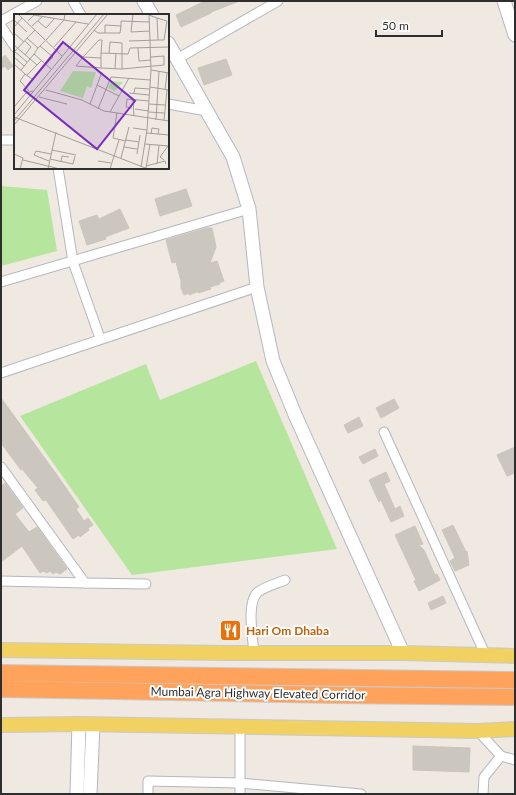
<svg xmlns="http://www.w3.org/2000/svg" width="516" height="795" font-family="Lato,sans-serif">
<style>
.green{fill:#b6e59e}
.building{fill:#cbc7bf;stroke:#cbc5ba}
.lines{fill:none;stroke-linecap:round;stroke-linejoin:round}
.street-casing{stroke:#b4b7c1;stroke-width:11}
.secondary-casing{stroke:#b4b7c1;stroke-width:15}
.primary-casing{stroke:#c9c9c9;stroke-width:16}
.highway-casing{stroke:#c9c9c9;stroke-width:18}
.street{stroke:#fff;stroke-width:9}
.secondary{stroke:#fff;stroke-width:13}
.primary{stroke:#f2d163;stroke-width:14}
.highway{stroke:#ffa35c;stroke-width:16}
.labels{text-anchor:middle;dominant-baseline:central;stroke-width:4;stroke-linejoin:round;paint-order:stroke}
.food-label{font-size:12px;font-weight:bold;fill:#c56008;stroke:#fff;text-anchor:start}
.street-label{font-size:12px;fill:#2e2e2e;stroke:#fff}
.inset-road{fill:none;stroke:#a29e99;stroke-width:1}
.view{fill:#7b2cbf;fill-opacity:0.15;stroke:#7b2cbf;stroke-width:2}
.inset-edge{fill:none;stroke:#2e2e2e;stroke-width:2}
</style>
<rect width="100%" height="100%" fill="#efe9e1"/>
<g class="green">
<path d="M 1,186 L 47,190 L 57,251 L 1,266 Z"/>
<path d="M 256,361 L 337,549 L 132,575 L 20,416 L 146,364 L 160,400 Z"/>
</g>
<g class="building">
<path d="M 205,1 L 237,2 L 211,12 L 211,13 L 181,27 L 176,15 Z"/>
<path d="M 5,55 L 13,66 L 8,70 L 5,66 L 1,69 L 1,59 Z"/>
<path d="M 226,59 L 232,75 L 204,85 L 198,68 Z"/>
<path d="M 186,189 L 192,206 L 160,216 L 155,199 Z"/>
<path d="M 120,209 L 129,228 L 105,237 L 106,239 L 87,245 L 79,221 L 97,215 L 99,219 Z"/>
<path d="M 207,228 L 212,228 L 216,247 L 210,263 L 217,261 L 224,281 L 219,283 L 220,284 L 210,287 L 211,289 L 198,293 L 199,291 L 189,295 L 189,293 L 184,295 L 181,288 L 181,281 L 176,262 L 172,263 L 166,240 Z"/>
<path d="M 1,398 L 57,475 L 79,507 L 76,509 L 84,521 L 88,518 L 93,525 L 88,528 L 89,530 L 80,537 L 79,535 L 73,539 L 46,500 L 43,501 L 35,490 L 38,488 L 22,469 L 21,470 L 1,443 Z"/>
<path d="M 394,399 L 399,408 L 381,418 L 376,408 Z"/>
<path d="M 359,417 L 363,426 L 348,433 L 344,425 Z"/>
<path d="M 515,447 L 515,473 L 507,476 L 497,455 Z"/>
<path d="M 375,449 L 378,456 L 363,464 L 359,457 Z"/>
<path d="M 386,472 L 390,481 L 384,484 L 395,509 L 400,506 L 404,516 L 391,522 L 381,500 L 379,502 L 369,480 Z"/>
<path d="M 5,483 L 23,508 L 15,514 L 29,532 L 37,527 L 67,569 L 60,574 L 56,572 L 53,574 L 50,571 L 47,573 L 43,571 L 40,573 L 22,546 L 1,562 L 1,486 Z"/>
<path d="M 453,525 L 466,552 L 467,551 L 469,565 L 455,571 L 450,561 L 455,558 L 442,530 Z"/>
<path d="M 415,526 L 423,544 L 419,545 L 424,550 L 435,575 L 437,574 L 440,580 L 419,591 L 414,581 L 416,580 L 395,535 Z"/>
<path d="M 443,596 L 446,603 L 431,610 L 428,603 Z"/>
<path d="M 413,746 L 470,748 L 469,772 L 413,770 Z"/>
</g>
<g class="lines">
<defs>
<g id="street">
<path d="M 73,1 L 81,15"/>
<path d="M 1,21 L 37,1"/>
<path d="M 1,26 L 15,47"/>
<path d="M 177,59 L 278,1"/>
<path d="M 168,104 L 207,111"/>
<path d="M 1,140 L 15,140"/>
<path d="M 58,168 L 73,262 L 100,338"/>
<path d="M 1,282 L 249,209"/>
<path d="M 1,373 L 257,287"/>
<path d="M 384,432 L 486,656"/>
<path d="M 1,467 L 85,583 L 1,581"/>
<path d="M 85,583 L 146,584"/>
<path d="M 254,653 C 253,639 246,602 258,592 C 264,587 278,583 285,580"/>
<path d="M 478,731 L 501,756 L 515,760"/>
<path d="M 148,794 L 148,781 L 240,783 L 361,794"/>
<path d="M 240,794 L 240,727"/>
<path d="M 483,794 L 484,777 L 501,756"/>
</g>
<g id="secondary">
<path d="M 144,1 L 152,15"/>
<path d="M 504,1 L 515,35"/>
<path d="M 168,43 L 233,157 L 249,209 L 257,287 L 273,361 L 296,417 L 403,653"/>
<path d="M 77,794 L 79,724"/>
<path d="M 90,794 L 93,725"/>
</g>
<g id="primary">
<path d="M 1,650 L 225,653 L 403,653 L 515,656"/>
<path d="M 1,725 L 79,724 L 478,731 L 515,729"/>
</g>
<g id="highway">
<path d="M 1,673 L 515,680"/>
<path d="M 1,689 L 335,695 L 515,697"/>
</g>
</defs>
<use href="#street" class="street-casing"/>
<use href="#secondary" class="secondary-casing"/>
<use href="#primary" class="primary-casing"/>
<use href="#highway" class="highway-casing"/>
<use href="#street" class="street"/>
<use href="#secondary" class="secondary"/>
<use href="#primary" class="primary"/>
<use href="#highway" class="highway"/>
</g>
<defs>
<symbol id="restaurant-square" viewBox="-11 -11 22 22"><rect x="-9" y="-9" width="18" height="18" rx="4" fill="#e8710a" stroke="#fff"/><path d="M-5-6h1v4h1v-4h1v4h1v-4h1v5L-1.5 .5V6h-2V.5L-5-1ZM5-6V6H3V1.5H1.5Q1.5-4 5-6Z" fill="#fff"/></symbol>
</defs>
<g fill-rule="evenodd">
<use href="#restaurant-square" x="218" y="618" width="25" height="25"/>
</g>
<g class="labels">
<g class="food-label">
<text x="246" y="630">Hari Om Dhaba</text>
</g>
<g class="street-label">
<text transform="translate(258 693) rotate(1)">Mumbai Agra Highway Elevated Corridor</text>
</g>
</g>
<g transform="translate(14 14)">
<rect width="155" height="155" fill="#efe9e1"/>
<path d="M 59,57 L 82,58 L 77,74 L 73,72 L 69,84 L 46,77 ZM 97,67 L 109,68 L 101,77 L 94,74 Z" fill="#b6e59e"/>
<path class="inset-road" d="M 4,0 L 48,42M 119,0 L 117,18 L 136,17M 135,1 L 143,4 L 153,7 L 150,26 L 144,26 L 143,4M 0,6 L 13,18M 14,7 L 20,1 L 74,10M 24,7 L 32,14 L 40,5M 18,12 L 28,3M 107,12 L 107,7 L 135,8M 0,13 L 8,4M 80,16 L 84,19 L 106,19 L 107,12 L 91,11 L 91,19M 0,19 L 10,28M 13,24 L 24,34 L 31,27M 32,26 L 50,6 L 51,0M 115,27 L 144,26M 0,31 L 23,51M 40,33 L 62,8M 24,34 L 20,40 L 37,55M 124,34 L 125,47 L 137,46M 0,37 L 13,48M 0,38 L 21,16M 62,38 L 69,43 L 85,26 L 88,26 L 87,39M 95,39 L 96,28 L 108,29 L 108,55 L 150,51 L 150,42 L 137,43M 11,41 L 17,33 L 11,27M 0,43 L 10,52M 0,50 L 11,60 L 6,67 L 15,77M 87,54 L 62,52 L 69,43 L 87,44M 101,54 L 102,39M 108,55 L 87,54 L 87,39 L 114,40 L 116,34 L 155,33M 7,56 L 20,40M 137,56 L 155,59M 11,60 L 18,65 L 39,43 L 26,32M 13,61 L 27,47M 83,71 L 105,82M 136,73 L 155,76M 32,76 L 68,86 L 90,97 L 155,107M 151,76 L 153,59M 115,79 L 135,81M 120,79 L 121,74 L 136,75M 25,83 L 53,90M 119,86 L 120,102M 76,90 L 88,58M 135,90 L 151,91M 0,93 L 12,79 L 19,77M 118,94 L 112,93 L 113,85 L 135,87M 84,95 L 97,63 L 136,66M 121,95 L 135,97M 96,98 L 115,64M 135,98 L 150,99M 103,99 L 99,124 L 112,127M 0,101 L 83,0M 0,103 L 134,155M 142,106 L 145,57M 150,106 L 153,76M 0,107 L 90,0M 0,111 L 94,0M 119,114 L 133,116M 133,119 L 155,121M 137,120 L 138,114 L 145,115 L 144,120M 112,126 L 125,128M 131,130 L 155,132M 110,133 L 123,135M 38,136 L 62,141M 0,140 L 9,144 L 6,155M 123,140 L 126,121M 107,144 L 115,113M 36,145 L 59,150 L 61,142M 9,146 L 46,155M 150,146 L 146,143 L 154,132M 35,147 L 20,141 L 22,137 L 37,140M 84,147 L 97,149M 47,148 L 48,142 L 55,143M 143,150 L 145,131M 132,152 L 151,147 L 152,150M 127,153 L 133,116 L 137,56 L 135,0M 132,154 L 136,130M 34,155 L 42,118M 96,155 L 105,126"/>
<path class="view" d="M 49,28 L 121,87 L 83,135 L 10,76 Z"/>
<rect width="155" height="155" class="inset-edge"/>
</g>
<rect width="516" height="795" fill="none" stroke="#2e2e2e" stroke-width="4"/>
<path d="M376 30v6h66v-6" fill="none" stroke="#2e2e2e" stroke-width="2"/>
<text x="382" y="30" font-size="12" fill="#2e2e2e" stroke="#ffffff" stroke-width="3" paint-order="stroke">50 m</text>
</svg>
